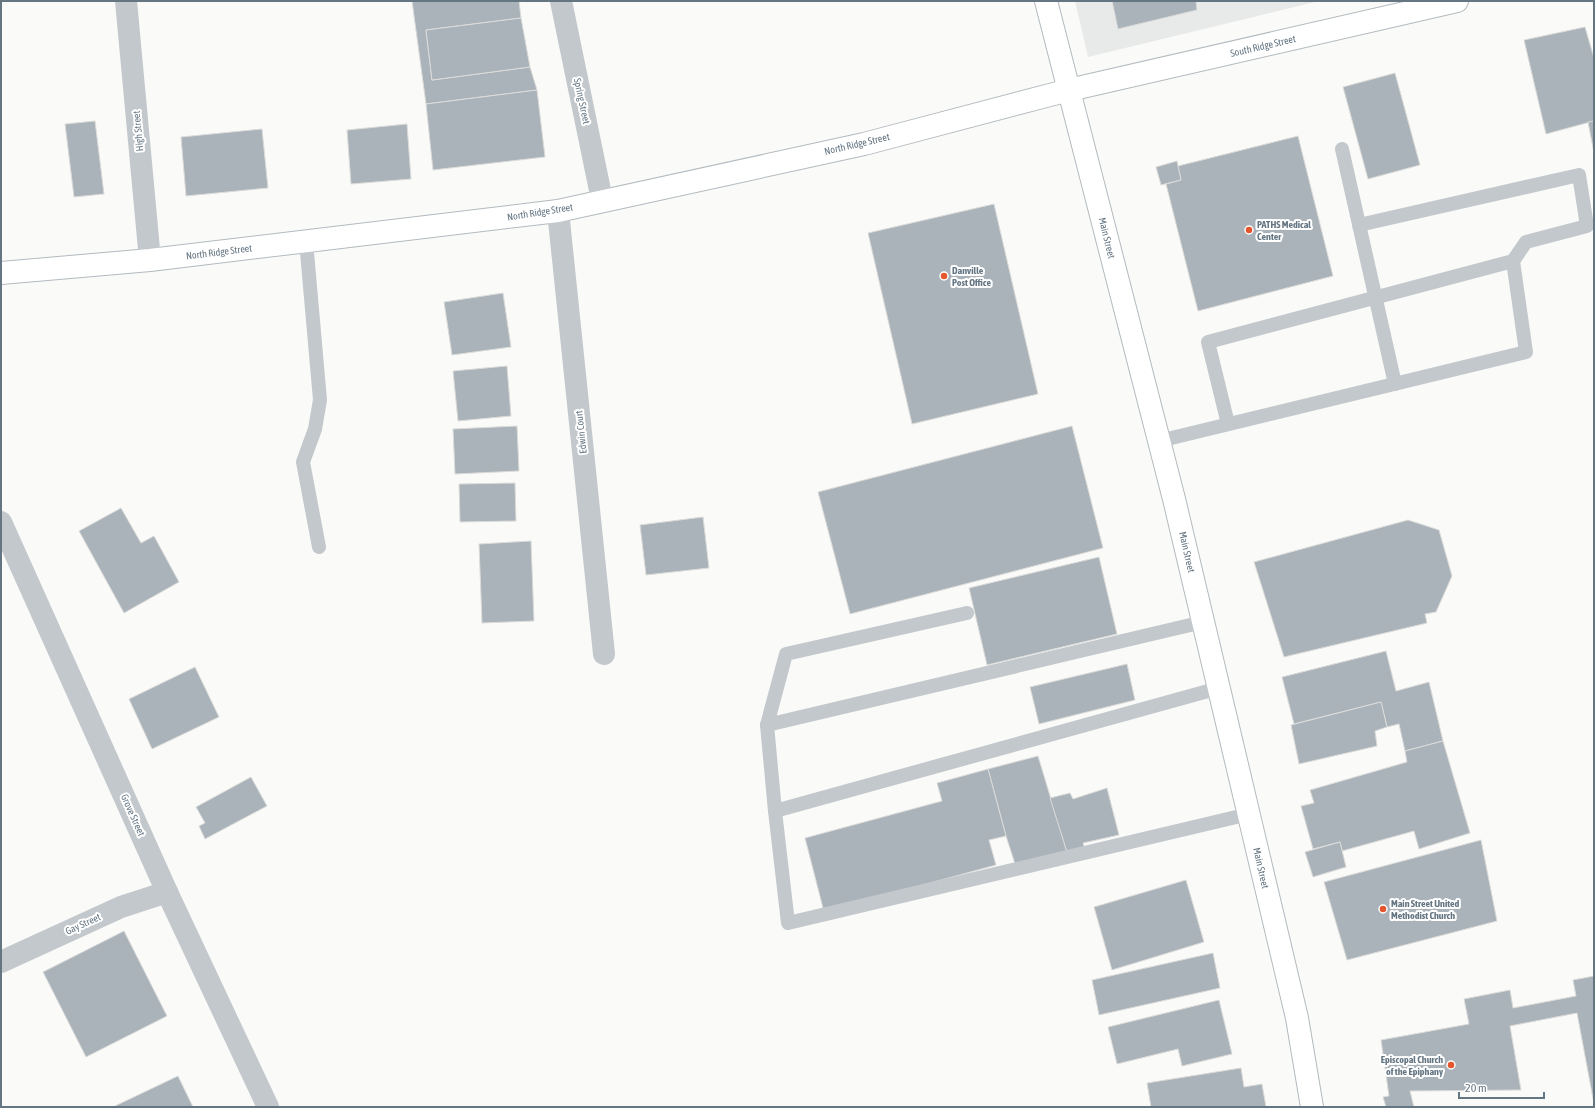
<svg xmlns="http://www.w3.org/2000/svg" width="1595" height="1108" font-family="'Asap Condensed',sans-serif">
<style>
.built{fill:#e8e9e9}
.building{fill:#aab3b9;stroke:#dcdcda}
.lines{fill:none;stroke-linecap:round;stroke-linejoin:round}
.secondary-casing{stroke:#b3babf;stroke-width:24}
.lane{stroke:#c3c8cc;stroke-width:14}
.street{stroke:#c3c8cc;stroke-width:22}
.secondary{stroke:#fff;stroke-width:22}
.poi-dot{fill:#e4572e;stroke:#fff;stroke-width:1.5}
.labels{text-anchor:middle;dominant-baseline:central;stroke-width:4;stroke-linejoin:round;paint-order:stroke}
.street-label{font-size:10px;fill:#657683;stroke:#fff}
.poi-label{font-size:10px;font-weight:bold;fill:#657683;stroke:#fff;text-anchor:start}
</style>
<rect width="100%" height="100%" fill="#fafaf8"/>
<path class="built" d="M 1075,1 L 1319,1 L 1088,57 Z"/>
<g class="building">
<path d="M 412,1 L 519,1 L 521,18 L 426,30 L 432,80 L 530,67 L 537,90 L 426,104 Z"/>
<path d="M 1112,1 L 1196,1 L 1197,10 L 1118,29 Z"/>
<path d="M 521,18 L 530,67 L 432,80 L 426,30 Z"/>
<path d="M 1585,27 L 1594,58 L 1594,121 L 1546,134 L 1524,40 Z"/>
<path d="M 1395,73 L 1420,165 L 1368,179 L 1343,87 Z"/>
<path d="M 537,90 L 545,157 L 433,170 L 426,104 Z"/>
<path d="M 95,121 L 104,194 L 74,197 L 65,124 Z"/>
<path d="M 1594,121 L 1594,153 L 1588,122 Z"/>
<path d="M 407,124 L 411,179 L 351,184 L 347,130 Z"/>
<path d="M 262,129 L 268,188 L 186,196 L 181,137 Z"/>
<path d="M 1298,136 L 1333,276 L 1198,311 L 1166,184 L 1181,180 L 1178,166 Z"/>
<path d="M 1177,161 L 1181,180 L 1161,185 L 1156,167 Z"/>
<path d="M 994,204 L 1038,394 L 912,424 L 868,233 Z"/>
<path d="M 503,293 L 511,347 L 452,355 L 444,302 Z"/>
<path d="M 507,366 L 511,416 L 458,421 L 453,371 Z"/>
<path d="M 517,426 L 519,471 L 455,474 L 453,429 Z"/>
<path d="M 1072,426 L 1103,548 L 850,614 L 818,492 Z"/>
<path d="M 515,483 L 516,521 L 460,522 L 459,484 Z"/>
<path d="M 121,508 L 141,543 L 154,536 L 179,582 L 124,613 L 79,531 Z"/>
<path d="M 703,517 L 709,568 L 646,575 L 640,525 Z"/>
<path d="M 1408,520 L 1439,530 L 1452,576 L 1436,612 L 1425,614 L 1427,623 L 1284,657 L 1254,562 Z"/>
<path d="M 531,541 L 534,621 L 482,623 L 479,544 Z"/>
<path d="M 1099,557 L 1117,634 L 987,665 L 969,588 Z"/>
<path d="M 1386,651 L 1396,691 L 1429,682 L 1443,741 L 1405,751 L 1399,724 L 1387,727 L 1381,702 L 1294,724 L 1282,677 Z"/>
<path d="M 1127,664 L 1135,700 L 1039,724 L 1030,687 Z"/>
<path d="M 195,667 L 219,717 L 152,749 L 129,699 Z"/>
<path d="M 1381,702 L 1387,727 L 1375,731 L 1377,746 L 1299,764 L 1291,725 Z"/>
<path d="M 1443,741 L 1470,833 L 1419,849 L 1414,831 L 1342,851 L 1340,842 L 1313,849 L 1301,806 L 1314,803 L 1310,790 L 1407,762 L 1405,751 Z"/>
<path d="M 1038,756 L 1067,852 L 1016,867 L 1006,836 L 988,769 Z"/>
<path d="M 988,769 L 1006,836 L 989,840 L 996,865 L 824,912 L 805,838 L 942,801 L 937,783 Z"/>
<path d="M 251,777 L 267,806 L 205,839 L 199,826 L 205,823 L 196,807 Z"/>
<path d="M 1107,788 L 1119,835 L 1083,843 L 1085,849 L 1067,852 L 1050,798 L 1070,793 L 1073,799 Z"/>
<path d="M 1481,840 L 1497,921 L 1347,960 L 1324,882 Z"/>
<path d="M 1340,842 L 1346,867 L 1313,877 L 1305,852 Z"/>
<path d="M 1186,880 L 1204,942 L 1112,970 L 1094,907 Z"/>
<path d="M 124,931 L 167,1016 L 86,1057 L 43,972 Z"/>
<path d="M 1213,953 L 1220,988 L 1099,1015 L 1092,980 Z"/>
<path d="M 1594,976 L 1594,1104 L 1577,1013 L 1510,1026 L 1521,1090 L 1410,1091 L 1414,1107 L 1386,1107 L 1383,1097 L 1389,1096 L 1381,1040 L 1469,1024 L 1464,999 L 1510,990 L 1513,1008 L 1576,996 L 1573,980 Z"/>
<path d="M 1219,1000 L 1232,1054 L 1182,1066 L 1178,1049 L 1117,1064 L 1108,1027 Z"/>
<path d="M 1241,1068 L 1244,1087 L 1262,1084 L 1266,1107 L 1151,1107 L 1147,1083 Z"/>
<path d="M 178,1076 L 193,1107 L 115,1107 L 115,1106 Z"/>
</g>
<g class="lines">
<defs>
<g id="secondary">
<path d="M 1046,1 L 1174,499 L 1297,1018 L 1312,1107"/>
<path d="M 1,273 L 150,260 L 558,211 L 864,144 L 1069,90 L 1457,1"/>
</g>
</defs>
<use href="#secondary" class="secondary-casing"/>
<g class="lane">
<path d="M 1342,149 L 1395,384"/>
<path d="M 1359,225 L 1579,175 L 1587,226 L 1526,242 L 1513,261"/>
<path d="M 306,241 L 320,400 L 315,429 L 303,462 L 319,547"/>
<path d="M 1159,441 L 1526,352 L 1513,261 L 1208,342 L 1228,424"/>
<path d="M 967,613 L 786,654 L 767,725 L 1203,622"/>
<path d="M 767,725 L 775,811 L 788,923 L 1249,814"/>
<path d="M 775,811 L 1219,688"/>
</g>
<g class="street">
<path d="M 126,1 L 150,260"/>
<path d="M 561,1 L 602,200"/>
<path d="M 558,211 L 604,654"/>
<path d="M 1,522 L 167,892 L 268,1107"/>
<path d="M 1,962 L 121,907 L 167,892"/>
</g>
<use href="#secondary" class="secondary"/>
</g>
<g class="poi-dot">
<circle cx="1249" cy="230" r="4"/>
<circle cx="944" cy="276" r="4"/>
<circle cx="1383" cy="909" r="4"/>
<circle cx="1451" cy="1065" r="4"/>
</g>
<g class="labels">
<g class="street-label">
<text transform="translate(1263 46) rotate(-13)">South Ridge Street</text>
<text transform="translate(582 101) rotate(78)">Spring Street</text>
<text transform="translate(138 131) rotate(-95)">High Street</text>
<text transform="translate(857 144) rotate(-13)">North Ridge Street</text>
<text transform="translate(540 212) rotate(-9)">North Ridge Street</text>
<text transform="translate(1107 238) rotate(76)">Main Street</text>
<text transform="translate(219 252) rotate(-7)">North Ridge Street</text>
<text transform="translate(581 432) rotate(-96)">Edwin Court</text>
<text transform="translate(1187 552) rotate(77)">Main Street</text>
<text transform="translate(133 815) rotate(66)">Grove Street</text>
<text transform="translate(1261 868) rotate(77)">Main Street</text>
<text transform="translate(83 924) rotate(-25)">Gay Street</text>
</g>
<g class="poi-label">
<text x="1257" y="224">PATHS Medical<tspan x="1257" dy="12">Center</tspan></text>
<text x="952" y="270">Danville<tspan x="952" dy="12">Post Office</tspan></text>
<text x="1391" y="903">Main Street United<tspan x="1391" dy="12">Methodist Church</tspan></text>
<text x="1443" y="1059" text-anchor="end">Episcopal Church<tspan x="1443" dy="12">of the Epiphany</tspan></text>
</g>
</g>
<rect width="1595" height="1108" fill="none" stroke="#657683" stroke-width="4"/>
<path d="M1459 1092v6h85v-6" fill="none" stroke="#657683" stroke-width="2"/>
<text x="1465" y="1092" font-size="12" fill="#657683" stroke="#ffffff" stroke-width="3" paint-order="stroke">20 m</text>
</svg>
